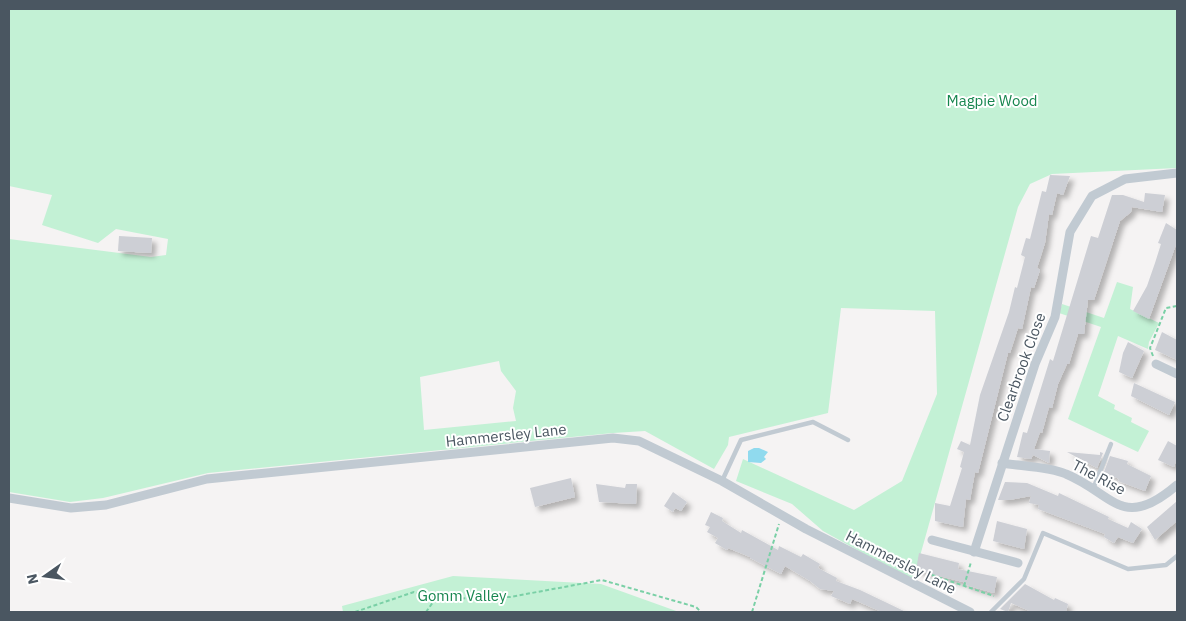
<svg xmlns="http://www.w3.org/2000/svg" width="1186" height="621" font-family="'IBM Plex Sans',sans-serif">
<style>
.green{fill:#c3f1d5;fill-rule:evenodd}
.water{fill:#90daee}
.building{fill:#cdcfd5;filter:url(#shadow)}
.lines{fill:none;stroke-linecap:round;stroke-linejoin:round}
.path{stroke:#7ad0a6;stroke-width:2;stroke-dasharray:4 2.5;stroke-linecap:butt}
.service{stroke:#c1cad2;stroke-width:4.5}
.minor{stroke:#c1cad2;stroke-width:9}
.labels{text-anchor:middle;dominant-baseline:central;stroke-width:4;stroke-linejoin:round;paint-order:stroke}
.park-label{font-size:15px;fill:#17864f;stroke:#fff}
.street-label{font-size:15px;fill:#4a5661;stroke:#fff}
</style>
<defs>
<filter id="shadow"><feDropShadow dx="4.5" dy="4.5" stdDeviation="2.5" flood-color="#0004"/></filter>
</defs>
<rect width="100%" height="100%" fill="#f5f3f3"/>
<g class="green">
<path d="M 9,9 L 1177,9 L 1177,168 L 1052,174 L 1030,184 L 1018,207 L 913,581 L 823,531 L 792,504 L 736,481 L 743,459 L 854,510 L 902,481 L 937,394 L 935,311 L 841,308 L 828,413 L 729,437 L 728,445 L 714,469 L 645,431 L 613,433 L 208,473 L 103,498 L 70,502 L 9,492 L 9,239 L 151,257 L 166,255 L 168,239 L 116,229 L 98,243 L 42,225 L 52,195 L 9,186 ZM 499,361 L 501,371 L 516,391 L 513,408 L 516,421 L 424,430 L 420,377 Z"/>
<path d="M 1117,282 L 1133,287 L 1130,309 L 1159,323 L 1149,342 L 1148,349 L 1118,336 L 1098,396 L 1115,405 L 1114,409 L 1132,418 L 1131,422 L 1149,431 L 1138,452 L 1068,419 L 1101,327 L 1059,313 L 1062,304 L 1104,318 Z"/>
<path d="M 453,576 L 601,584 L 679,612 L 343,612 L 342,606 Z"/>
</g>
<path class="water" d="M 754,448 L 759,448 L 768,452 L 764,457 L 766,459 L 761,463 L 748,462 L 748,451 Z"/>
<g class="building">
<path d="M 1050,175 L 1070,176 L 1063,195 L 1057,193 L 1052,215 L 1049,214 L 1045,243 L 1037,268 L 1040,270 L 1034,288 L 1031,287 L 1022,329 L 1018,328 L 1010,353 L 1008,353 L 978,473 L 975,472 L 970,500 L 966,499 L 963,527 L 935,521 L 935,503 L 950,506 L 962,468 L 960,467 L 964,452 L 957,449 L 961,441 L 970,445 L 980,395 L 1009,312 L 1015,287 L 1017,288 L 1025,257 L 1021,255 L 1026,238 L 1030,239 L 1042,191 L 1046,192 Z"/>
<path d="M 1145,193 L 1165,195 L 1162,212 L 1132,207 L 1131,212 L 1120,221 L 1094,300 L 1088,300 L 1084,334 L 1078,334 L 1069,364 L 1067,364 L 1058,384 L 1052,408 L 1049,407 L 1042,433 L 1040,432 L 1034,449 L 1050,451 L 1049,463 L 1033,455 L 1031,459 L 1017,457 L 1023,432 L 1027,433 L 1050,359 L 1053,361 L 1091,236 L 1098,238 L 1112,195 L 1123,195 L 1144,202 Z"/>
<path d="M 1166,223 L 1177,230 L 1177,242 L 1149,319 L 1133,311 L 1147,286 L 1155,263 L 1161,244 L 1158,243 Z"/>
<path d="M 119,236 L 152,238 L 151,253 L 118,251 Z"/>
<path d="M 1162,332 L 1177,340 L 1177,360 L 1155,350 Z"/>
<path d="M 1128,342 L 1144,351 L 1132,378 L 1119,372 L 1123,353 Z"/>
<path d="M 1134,383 L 1175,402 L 1169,415 L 1131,396 Z"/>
<path d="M 1168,441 L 1177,446 L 1177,458 L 1174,467 L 1158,460 Z"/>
<path d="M 1067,452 L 1100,455 L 1100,452 L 1103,453 L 1097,468 Z"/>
<path d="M 1110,456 L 1128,461 L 1127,464 L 1151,476 L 1145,491 L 1118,481 L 1119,479 L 1104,472 Z"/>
<path d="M 571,478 L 575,497 L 535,507 L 530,488 Z"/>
<path d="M 1005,482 L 1027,483 L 1058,496 L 1059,493 L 1109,517 L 1108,519 L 1128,528 L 1131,522 L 1142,529 L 1133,543 L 1118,537 L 1114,543 L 1104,537 L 1105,534 L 1038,509 L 1039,505 L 1029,503 L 1031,496 L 1009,500 L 998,500 Z"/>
<path d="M 596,484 L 625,488 L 626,484 L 637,484 L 636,504 L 599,502 Z"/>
<path d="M 673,492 L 687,502 L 681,511 L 675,508 L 673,512 L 664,506 Z"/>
<path d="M 1177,501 L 1177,521 L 1155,540 L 1147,527 Z"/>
<path d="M 711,512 L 723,518 L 722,521 L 741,533 L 742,530 L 778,550 L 779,546 L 801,557 L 803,554 L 820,564 L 818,568 L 837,578 L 836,581 L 860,590 L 906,612 L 882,612 L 852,599 L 850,604 L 831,596 L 834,591 L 820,589 L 810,581 L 785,566 L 781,574 L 750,558 L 750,557 L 728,548 L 727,550 L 715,543 L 718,538 L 707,532 L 710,527 L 705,525 Z"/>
<path d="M 997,521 L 1027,529 L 1024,549 L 993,541 Z"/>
<path d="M 919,553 L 959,563 L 958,569 L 997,577 L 994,593 L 966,585 L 967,583 L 916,570 Z"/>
<path d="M 1025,584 L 1054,600 L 1055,598 L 1068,604 L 1066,612 L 1032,612 L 1011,603 L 1008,612 L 1000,609 Z"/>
</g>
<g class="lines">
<g class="path">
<path d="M 1153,356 L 1150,348 L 1166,308 L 1177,306"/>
<path d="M 932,575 L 994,596"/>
<path d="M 964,586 L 971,562"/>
<path d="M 355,612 L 414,592 L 440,599 L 510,597 L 602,580 L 696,607 L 701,612"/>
<path d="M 426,612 L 436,598"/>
<path d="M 752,612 L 779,524"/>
</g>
<g class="service">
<path d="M 722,481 L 741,440 L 813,422 L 848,440"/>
<path d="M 1093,489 L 1111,444"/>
<path d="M 991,612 L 1024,579 L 1043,533 L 1128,569 L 1166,565 L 1177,556"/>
</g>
<g class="minor">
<path d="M 1156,364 L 1177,374"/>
<path d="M 1002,463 C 1019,466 1051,467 1066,474 C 1114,494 1122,532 1177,485"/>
<path d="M 9,498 L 71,508 L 106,505 L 207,479 L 613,438 L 639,441 L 722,481 L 806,529 L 970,612"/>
<path d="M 932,540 L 1018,563"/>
<path d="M 974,552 L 1035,364 L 1055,317 L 1070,232 L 1092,196 L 1125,179 L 1177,173"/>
</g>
</g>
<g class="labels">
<g class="park-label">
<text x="992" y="100">Magpie Wood</text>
<text x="462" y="595">Gomm Valley</text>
</g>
<g class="street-label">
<text transform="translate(1021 367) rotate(-70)">Clearbrook Close</text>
<text transform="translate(506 435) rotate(-6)">Hammersley Lane</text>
<text transform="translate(1099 477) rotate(28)">The Rise</text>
<text transform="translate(901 562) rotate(27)">Hammersley Lane</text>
</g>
</g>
<rect width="1186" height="621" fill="none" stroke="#4a5661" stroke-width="20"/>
<g transform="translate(45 576) rotate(256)" stroke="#ffffff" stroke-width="4" paint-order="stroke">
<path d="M0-4L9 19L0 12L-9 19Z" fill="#4a5661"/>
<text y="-8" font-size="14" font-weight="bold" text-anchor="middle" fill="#4a5661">N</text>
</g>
</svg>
